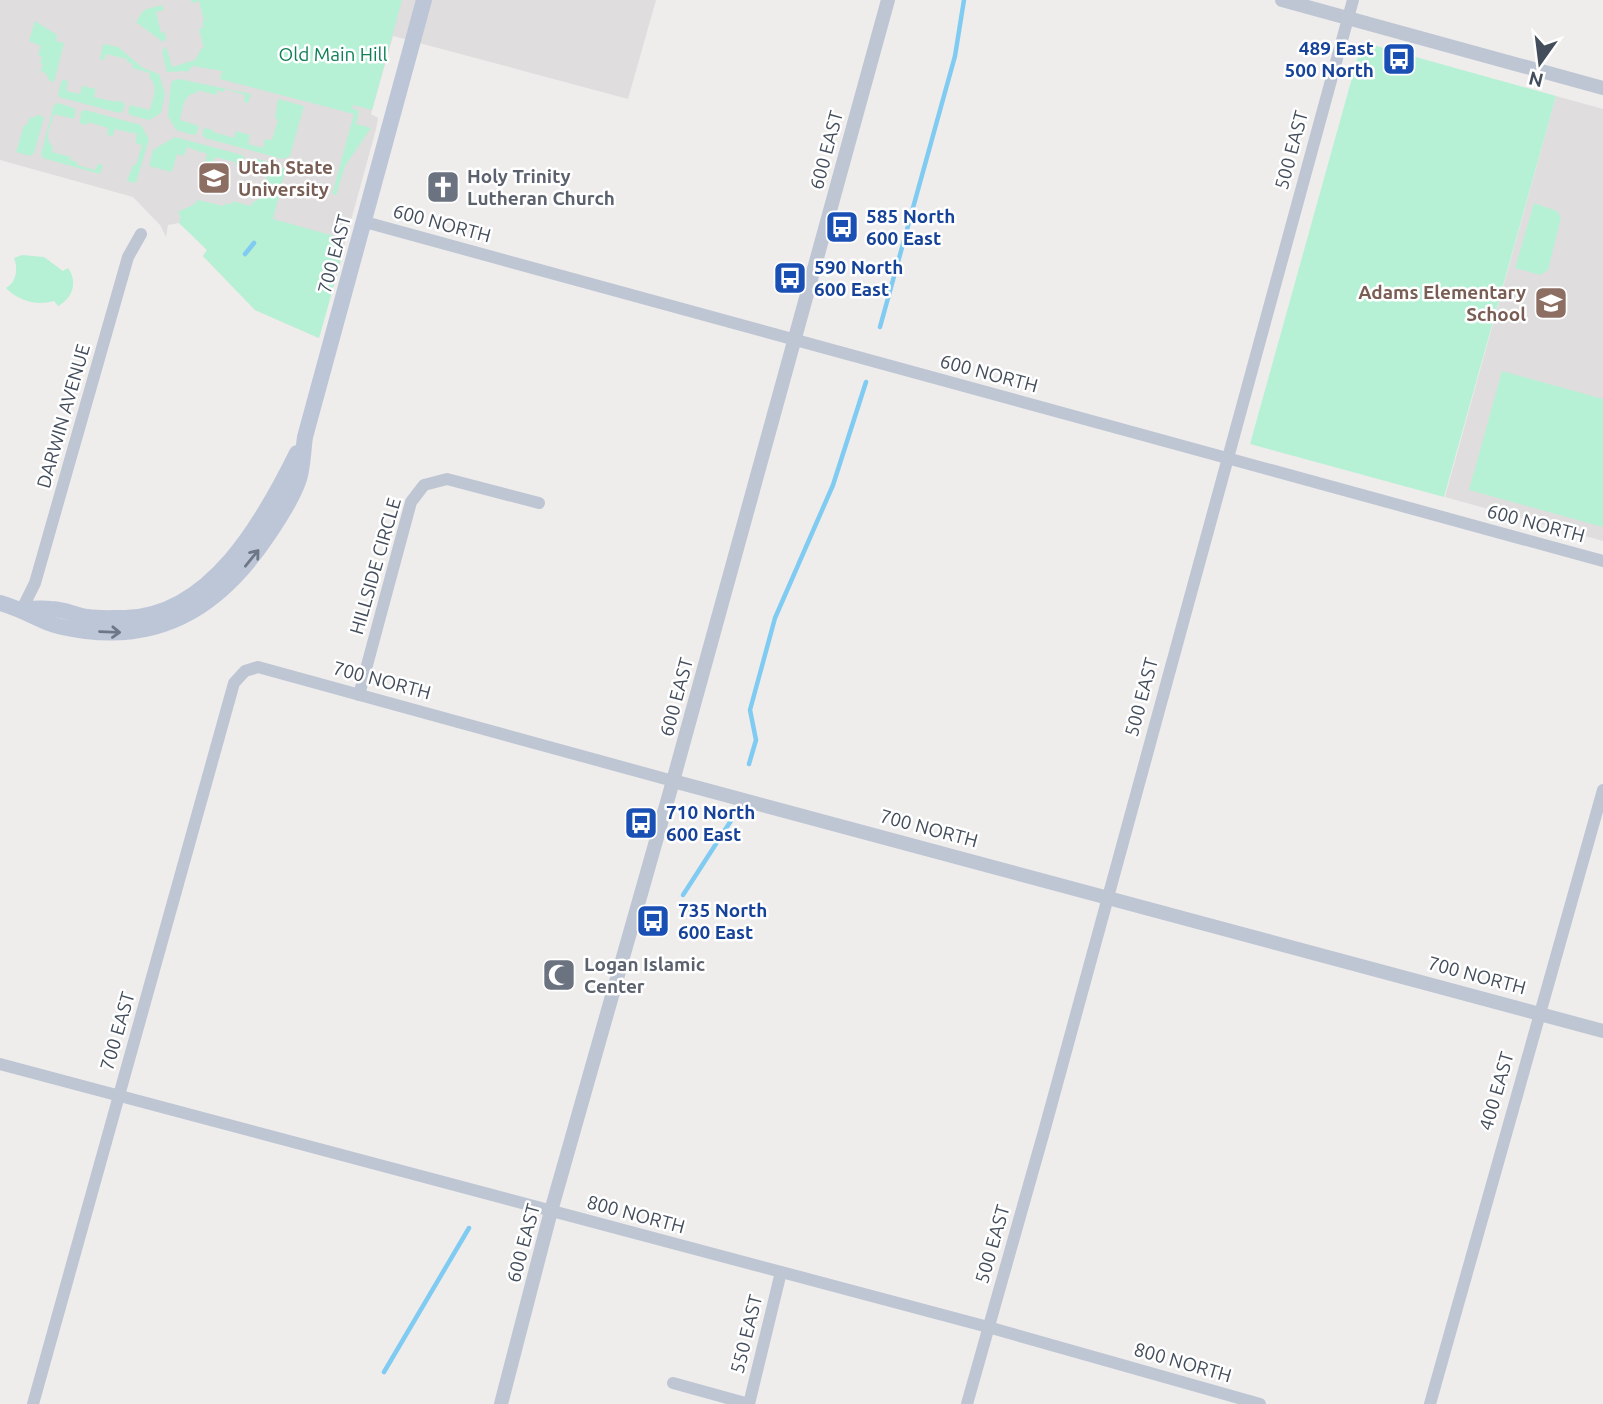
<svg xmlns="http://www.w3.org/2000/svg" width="1603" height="1404" font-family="Ubuntu,sans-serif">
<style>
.education{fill:#e0ddde}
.green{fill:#b6f1d5}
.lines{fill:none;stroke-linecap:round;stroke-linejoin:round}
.stream{stroke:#80cbf2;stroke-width:4.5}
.minor{stroke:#bec6d3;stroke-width:12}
.tertiary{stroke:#bec6d3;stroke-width:14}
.secondary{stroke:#bdc6d7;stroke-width:16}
.oneway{stroke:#6e7786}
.labels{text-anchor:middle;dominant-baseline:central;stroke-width:5;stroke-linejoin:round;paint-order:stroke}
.transit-label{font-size:19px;font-weight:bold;fill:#164399;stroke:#fff;text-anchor:start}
.park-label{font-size:19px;fill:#108057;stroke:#fff}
.street-label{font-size:19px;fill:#434d5b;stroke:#fff}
.education-label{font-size:19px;font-weight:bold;fill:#785e54;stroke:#fff;text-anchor:start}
.worship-label{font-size:19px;font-weight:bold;fill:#5b616d;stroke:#fff;text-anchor:start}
</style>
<rect width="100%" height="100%" fill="#efecec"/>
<g class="education">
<path d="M 0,0 L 656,0 L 628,99 L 393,36 L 371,114 L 378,118 L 376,129 L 319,338 L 255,310 L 203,256 L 207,250 L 190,233 L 179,223 L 168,225 L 166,237 L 160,225 L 133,197 L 0,160 Z"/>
<path d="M 1556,96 L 1603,109 L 1603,541 L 1445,497 Z"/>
</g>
<g class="green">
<path d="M 191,0 L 402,0 L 372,110 L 353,105 L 352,108 L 359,111 L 356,124 L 371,128 L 345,166 L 336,195 L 332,194 L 354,114 L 220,79 L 222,71 L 192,66 L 189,71 L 167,72 L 162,52 L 164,48 L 166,47 L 172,67 L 195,60 L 201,49 L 204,48 L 199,29 L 203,28 L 202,22 L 204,21 L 199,1 L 192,3 Z"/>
<path d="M 162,5 L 164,10 L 156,12 L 161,33 L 165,32 L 166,39 L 163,42 L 136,22 L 144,10 Z"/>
<path d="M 35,21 L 57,35 L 56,41 L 64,43 L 54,82 L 50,81 L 44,71 L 40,73 L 43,64 L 40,63 L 42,57 L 38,55 L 41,46 L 29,41 Z"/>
<path d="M 1362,42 L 1556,96 L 1444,497 L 1250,444 Z"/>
<path d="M 103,44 L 118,47 L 143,68 L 159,74 L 165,94 L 161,113 L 149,120 L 130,115 L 128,112 L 130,105 L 150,110 C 153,98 159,86 149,77 L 150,73 L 132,68 L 133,64 L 127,62 L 127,59 L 106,54 L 104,60 L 100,59 Z"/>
<path d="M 179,79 L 251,94 L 248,103 L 244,102 L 245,95 L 225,89 L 224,92 L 218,90 L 216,95 L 198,90 L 197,93 C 183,93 183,109 180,120 L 199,126 L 197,133 L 193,135 L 176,130 L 168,116 C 169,108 170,86 172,81 Z"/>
<path d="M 62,80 L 68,81 L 66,91 L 80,94 L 82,86 L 96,89 L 94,97 L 116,102 L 117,100 L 125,104 L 123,111 L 119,113 L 59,97 L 58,94 Z"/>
<path d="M 278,99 L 304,106 L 290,156 L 283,159 L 205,138 L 202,134 L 204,128 L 213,130 L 213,132 L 234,138 L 236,131 L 250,135 L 248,144 L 263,148 L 265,139 L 272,140 L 278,120 L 275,118 Z"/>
<path d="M 58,103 L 74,108 L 76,111 L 74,119 L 54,114 C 51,125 43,138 53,147 L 52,152 L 71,157 L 70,160 L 77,162 L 77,165 L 95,170 L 98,164 L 103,165 L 100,174 L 43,158 L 41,154 L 54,105 Z"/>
<path d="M 85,110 L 141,125 L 149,139 L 136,183 L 127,181 L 133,165 L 136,165 L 142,145 L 135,143 L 137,134 L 115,129 L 113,136 L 107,135 L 108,128 L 88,122 L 87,125 L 80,123 L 81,112 Z"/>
<path d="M 37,115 L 44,117 L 34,153 L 30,156 L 16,152 L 24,125 L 27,125 L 30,116 L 31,119 Z"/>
<path d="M 175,137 L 242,155 L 245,159 L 243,166 L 235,165 L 235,162 L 215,157 L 212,164 L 205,162 L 207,154 L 187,147 L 184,156 L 177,154 L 172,172 L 149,166 L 153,150 Z"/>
<path d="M 254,158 L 281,165 L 285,171 L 273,219 L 334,236 L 335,249 L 341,260 L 319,338 L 255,310 L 203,256 L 207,250 L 179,223 L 181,218 L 178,212 L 193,205 L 198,200 L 224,206 L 225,203 L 231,205 L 232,201 L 251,206 L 253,202 L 263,197 L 268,173 L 248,167 L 250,161 Z"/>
<path d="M 1534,203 L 1557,211 L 1561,218 L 1548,270 L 1540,275 L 1515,268 Z"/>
<path d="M 22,255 L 44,257 L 63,271 L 68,268 C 78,282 73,298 58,306 L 54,301 C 36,306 19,301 6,288 C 17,282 18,268 14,258 Z"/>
<path d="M 1502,371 L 1603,399 L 1603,527 L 1469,490 Z"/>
</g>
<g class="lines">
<g class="stream">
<path d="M 245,254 L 254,243"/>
<path d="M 880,327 L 955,56 L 964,0"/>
<path d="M 749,764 L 756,740 L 750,710 L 775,618 L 833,485 L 866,382"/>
<path d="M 683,895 L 734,816"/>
<path d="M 384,1372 L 469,1228"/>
</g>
<g class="minor">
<path d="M 365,222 L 1603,561"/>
<path d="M 22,609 L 35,583 L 128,257 L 141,234"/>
<path d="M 359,695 L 411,502 L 424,485 L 447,479 L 539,503"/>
<path d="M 0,1064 L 988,1327 L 1260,1404"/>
<path d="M 673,1383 L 749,1404"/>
<path d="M 33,1404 L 234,683 L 245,671 L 258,667 L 673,781"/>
<path d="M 749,1404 L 781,1272"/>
<path d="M 967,1404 L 1045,1128 L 1353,0"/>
<path d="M 1430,1404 L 1603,790"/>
</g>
<g class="tertiary">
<path d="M 1282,0 L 1603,88"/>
<path d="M 673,781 L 1603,1031"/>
<path d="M 501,1404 L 551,1211 L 673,781 L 888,0"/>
</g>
<g class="secondary">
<path d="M 0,603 C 18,608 32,616 49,623 C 60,628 74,629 86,631 C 168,641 224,601 268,535 C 279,519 292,499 299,479 C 303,466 303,451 305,437 L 424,0"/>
<path d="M 24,609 C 33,609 42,608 51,609 C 63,609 75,615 87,617 C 99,619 113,618 125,618 C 211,616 264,520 297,453"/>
</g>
</g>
<defs><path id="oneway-shaft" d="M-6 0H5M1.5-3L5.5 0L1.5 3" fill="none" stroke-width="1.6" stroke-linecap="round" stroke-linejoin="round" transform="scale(1.75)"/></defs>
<g class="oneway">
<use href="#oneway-shaft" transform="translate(252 558) rotate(-51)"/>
<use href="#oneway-shaft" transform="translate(110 632) rotate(2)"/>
</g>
<defs>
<symbol id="bus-square" viewBox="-11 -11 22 22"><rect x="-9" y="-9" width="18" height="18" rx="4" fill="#1a4fb4" stroke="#fff"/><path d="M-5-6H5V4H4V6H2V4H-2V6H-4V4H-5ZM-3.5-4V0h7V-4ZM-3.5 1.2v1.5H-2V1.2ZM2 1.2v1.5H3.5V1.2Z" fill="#fff"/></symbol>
<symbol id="university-square" viewBox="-11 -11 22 22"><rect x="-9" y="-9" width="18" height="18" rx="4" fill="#8d6e63" stroke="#fff"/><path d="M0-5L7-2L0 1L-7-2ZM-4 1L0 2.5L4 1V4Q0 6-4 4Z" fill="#fff"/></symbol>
<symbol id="church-square" viewBox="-11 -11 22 22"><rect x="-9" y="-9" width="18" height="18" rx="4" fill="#6b7280" stroke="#fff"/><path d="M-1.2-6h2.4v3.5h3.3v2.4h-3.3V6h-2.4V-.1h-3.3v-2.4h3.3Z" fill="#fff"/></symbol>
<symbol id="school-square" viewBox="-11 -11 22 22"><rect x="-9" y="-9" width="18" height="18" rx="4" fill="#8d6e63" stroke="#fff"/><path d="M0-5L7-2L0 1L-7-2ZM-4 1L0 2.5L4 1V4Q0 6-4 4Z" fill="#fff"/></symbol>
<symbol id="mosque-square" viewBox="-11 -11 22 22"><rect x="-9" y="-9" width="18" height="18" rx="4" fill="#6b7280" stroke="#fff"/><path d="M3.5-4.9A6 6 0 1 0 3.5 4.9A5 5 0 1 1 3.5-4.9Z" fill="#fff"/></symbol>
</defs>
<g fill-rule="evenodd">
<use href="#bus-square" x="1380" y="40" width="38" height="38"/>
<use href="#university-square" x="195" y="159" width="38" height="38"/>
<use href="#church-square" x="424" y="168" width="38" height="38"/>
<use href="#bus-square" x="823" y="208" width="38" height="38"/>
<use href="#bus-square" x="771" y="259" width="38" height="38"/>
<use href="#school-square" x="1532" y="284" width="38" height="38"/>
<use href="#bus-square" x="622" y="804" width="38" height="38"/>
<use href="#bus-square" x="634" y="902" width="38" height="38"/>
<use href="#mosque-square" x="540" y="956" width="38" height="38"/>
</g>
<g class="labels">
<g class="transit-label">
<text x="1374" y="48" text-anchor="end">489 East<tspan x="1374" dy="22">500 North</tspan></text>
<text x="866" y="216">585 North<tspan x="866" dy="22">600 East</tspan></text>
<text x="814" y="267">590 North<tspan x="814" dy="22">600 East</tspan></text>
<text x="666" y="812">710 North<tspan x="666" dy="22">600 East</tspan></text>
<text x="678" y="910">735 North<tspan x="678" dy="22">600 East</tspan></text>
</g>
<g class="park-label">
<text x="333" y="54">Old Main Hill</text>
</g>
<g class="street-label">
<text transform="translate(826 150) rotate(-75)">600 EAST</text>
<text transform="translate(1291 150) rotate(-75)">500 EAST</text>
<text transform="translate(442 223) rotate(15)">600 NORTH</text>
<text transform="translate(334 254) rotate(-75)">700 EAST</text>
<text transform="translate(989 373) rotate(15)">600 NORTH</text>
<text transform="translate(63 416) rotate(-74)">DARWIN AVENUE</text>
<text transform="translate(1536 523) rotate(15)">600 NORTH</text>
<text transform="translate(375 566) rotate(-74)">HILLSIDE CIRCLE</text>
<text transform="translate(382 680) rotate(15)">700 NORTH</text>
<text transform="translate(676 697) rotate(-75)">600 EAST</text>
<text transform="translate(1141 697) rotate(-75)">500 EAST</text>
<text transform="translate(929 828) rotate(15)">700 NORTH</text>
<text transform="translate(1477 975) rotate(15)">700 NORTH</text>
<text transform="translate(117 1031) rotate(-74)">700 EAST</text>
<text transform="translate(1496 1091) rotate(-74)">400 EAST</text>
<text transform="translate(636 1214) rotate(15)">800 NORTH</text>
<text transform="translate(523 1243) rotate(-75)">600 EAST</text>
<text transform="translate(992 1244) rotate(-74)">500 EAST</text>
<text transform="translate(746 1334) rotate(-76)">550 EAST</text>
<text transform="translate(1183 1362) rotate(16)">800 NORTH</text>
</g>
<g class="education-label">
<text x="238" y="167">Utah State<tspan x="238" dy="22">University</tspan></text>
<text x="1526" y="292" text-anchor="end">Adams Elementary<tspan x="1526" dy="22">School</tspan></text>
</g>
<g class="worship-label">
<text x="467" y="176">Holy Trinity<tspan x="467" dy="22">Lutheran Church</tspan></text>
<text x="584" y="964">Logan Islamic<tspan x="584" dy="22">Center</tspan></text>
</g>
</g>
<g transform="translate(1540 63) rotate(194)" stroke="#ffffff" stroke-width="5" paint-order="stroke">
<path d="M0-5L12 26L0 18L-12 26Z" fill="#434d5b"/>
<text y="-10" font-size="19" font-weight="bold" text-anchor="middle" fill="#434d5b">N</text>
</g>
</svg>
